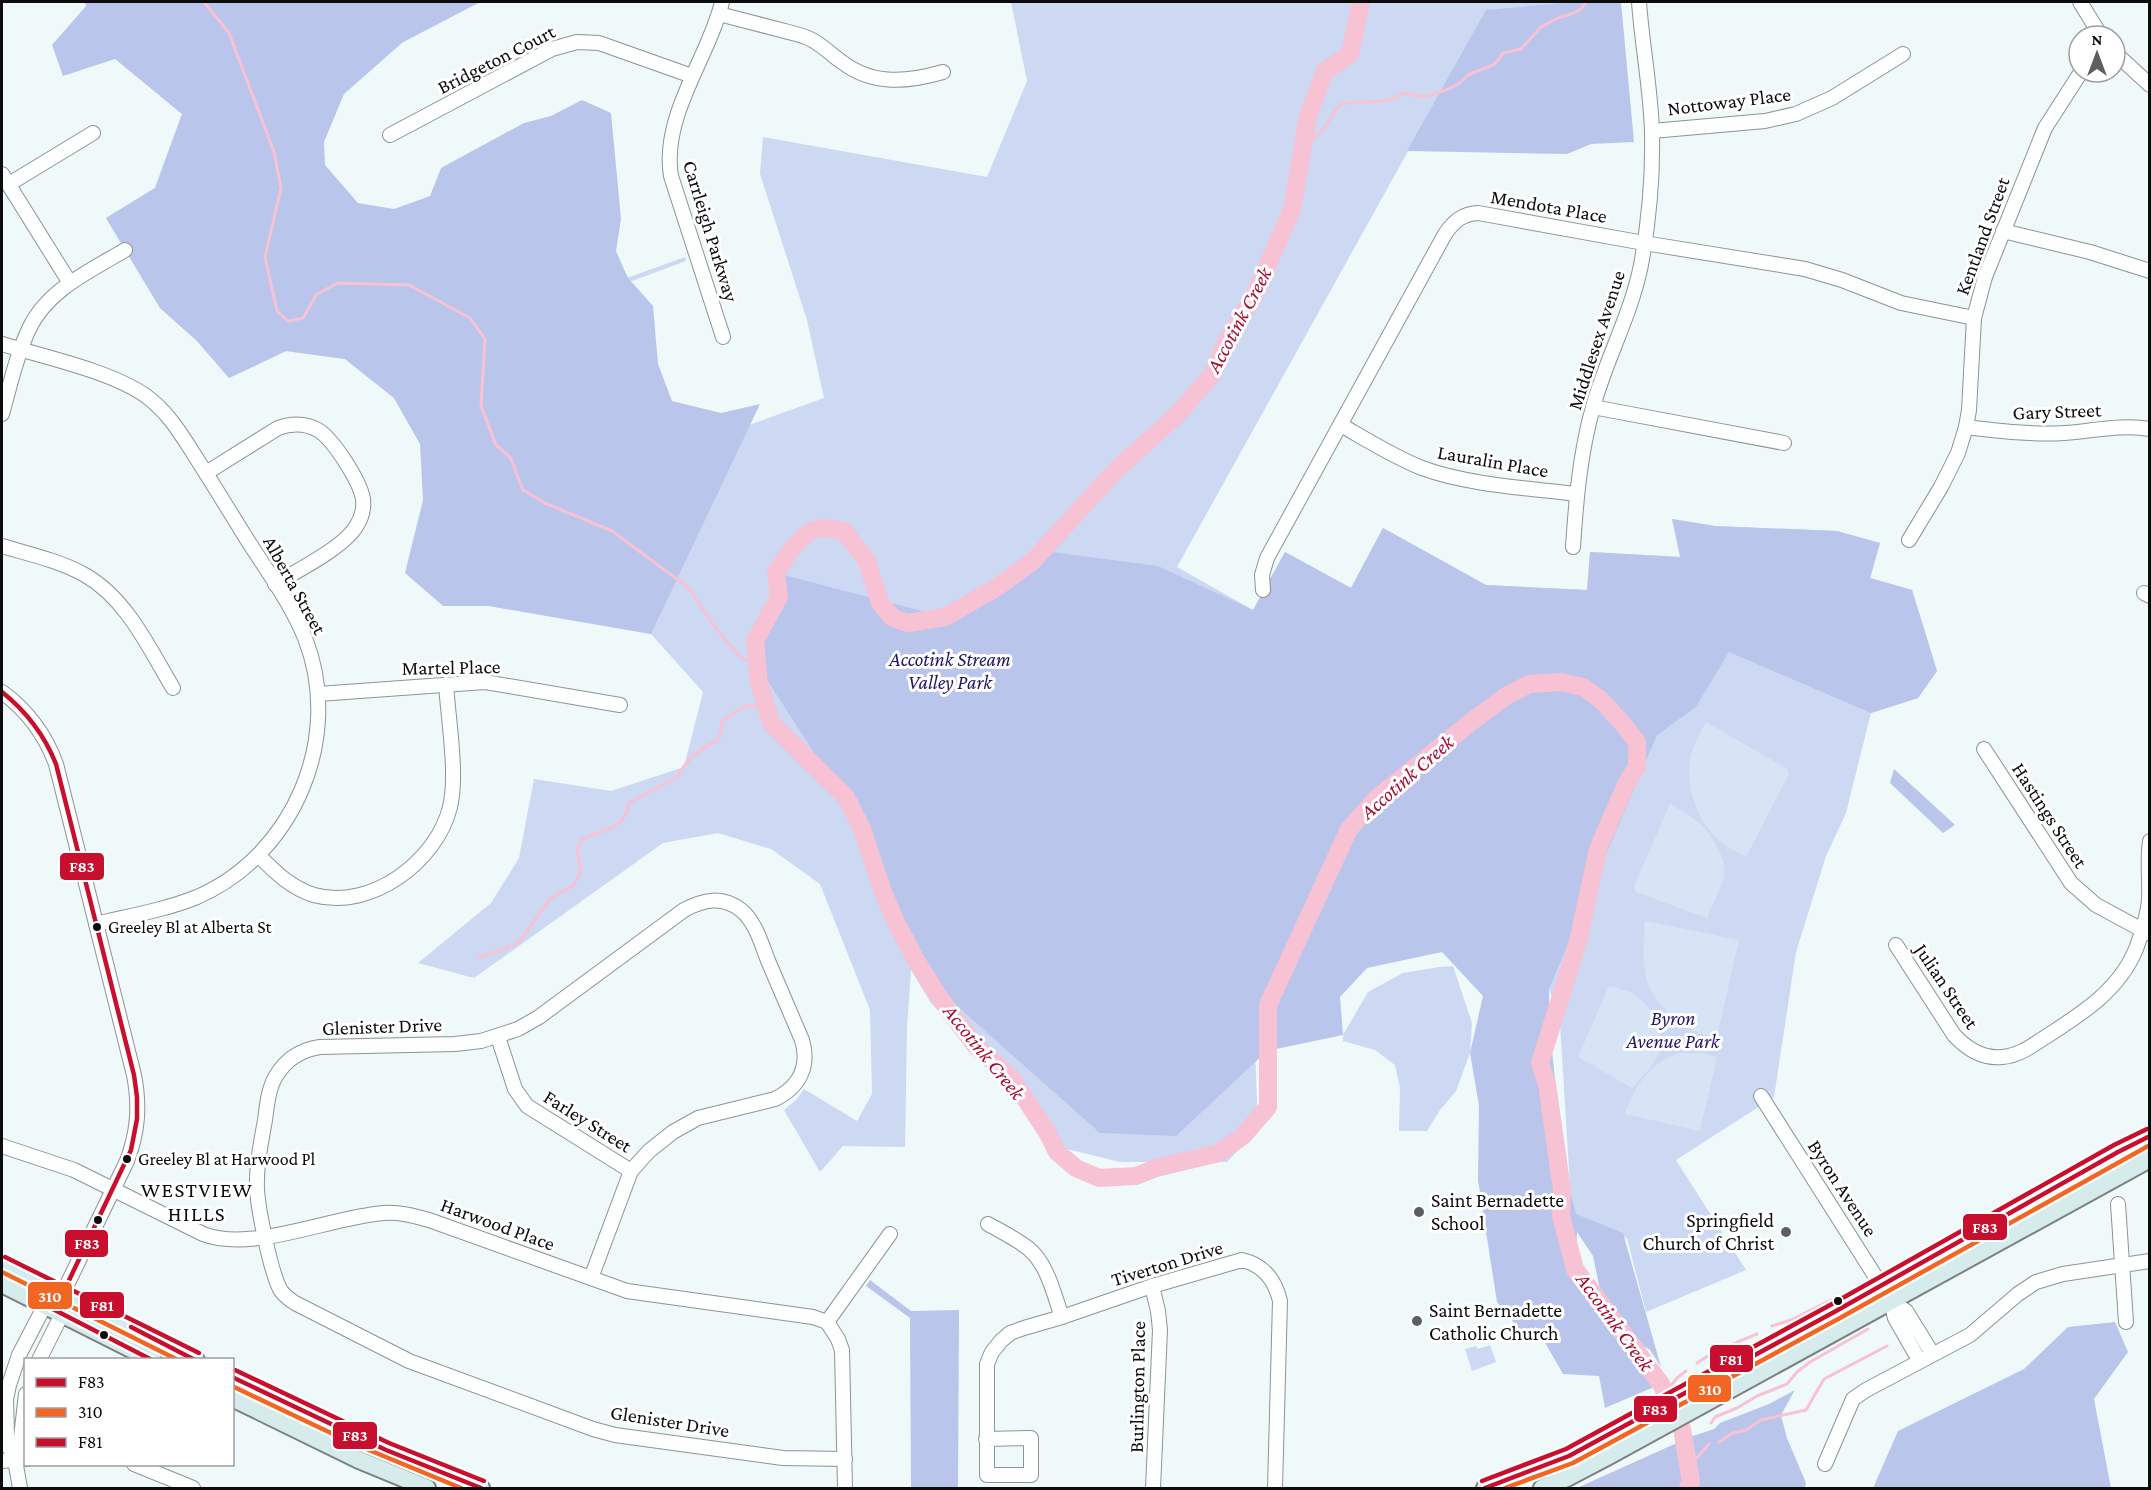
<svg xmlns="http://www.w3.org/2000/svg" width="2151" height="1490" font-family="'Crimson Pro',serif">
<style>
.green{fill:#cdd8f2}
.forest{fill:#bac5eb;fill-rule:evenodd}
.pitch{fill:#d7e4f6}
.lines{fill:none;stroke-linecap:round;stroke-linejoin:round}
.stream{stroke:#f7c2d4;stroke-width:3}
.river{stroke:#f7c2d4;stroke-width:18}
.minor-casing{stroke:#8e9393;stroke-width:16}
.major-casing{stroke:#7c8080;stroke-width:20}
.minor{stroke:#fdfefe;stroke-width:14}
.major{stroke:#d6ebec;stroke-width:16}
.bus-1-casing{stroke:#fff;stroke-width:9}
.bus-2-casing{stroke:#fff;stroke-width:9}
.bus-3-casing{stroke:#fff;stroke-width:9}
.bus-1{stroke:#c8102e;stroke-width:4.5}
.bus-2{stroke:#f26522;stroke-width:4.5}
.bus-3{stroke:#c8102e;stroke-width:4.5}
.bus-dot{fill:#0c0c0c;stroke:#fff;stroke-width:2}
.poi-dot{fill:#5b5f5f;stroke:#fff;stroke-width:2}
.labels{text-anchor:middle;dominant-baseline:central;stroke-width:6;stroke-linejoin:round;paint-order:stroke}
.bus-label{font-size:18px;fill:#0c0c0c;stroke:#fff;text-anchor:start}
.street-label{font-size:20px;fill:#0c0c0c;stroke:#fff}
.park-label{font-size:20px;font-style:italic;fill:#201768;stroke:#fff}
.poi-label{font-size:20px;fill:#0c0c0c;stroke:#fff;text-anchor:start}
.water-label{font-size:21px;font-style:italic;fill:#a60c32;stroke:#fff}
.neighbourhood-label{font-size:21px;letter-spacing:1.5px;fill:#0c0c0c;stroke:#fff}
.line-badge{stroke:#fff;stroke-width:2}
.badge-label{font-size:16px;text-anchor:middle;font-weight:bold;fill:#fff}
</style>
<rect width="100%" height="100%" fill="#eff9fa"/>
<g class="green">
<path d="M 480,2 L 306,93 L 301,166 L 367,234 L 602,287 L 685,257 L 686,261 L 602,292 L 648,431 L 738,429 L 824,398 L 807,320 L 760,174 L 763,137 L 987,177 L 1027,81 L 1011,2 L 1591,2 L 1486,11 L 1177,567 L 1253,610 L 1285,552 L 1351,588 L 1383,528 L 1486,585 L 1587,590 L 1590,552 L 1681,557 L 1682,544 L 1672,519 L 1715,526 L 1837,531 L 1880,543 L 1870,578 L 1912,590 L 1937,671 L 1918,698 L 1871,713 L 1846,813 L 1826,856 L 1796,952 L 1774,1097 L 1676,1160 L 1746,1270 L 1646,1312 L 1627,1238 L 1572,1217 L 1560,1024 L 1549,989 L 1595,798 L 1255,1049 L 1258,1129 L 1227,1162 L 1120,1162 L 1067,1149 L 931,1003 L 911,970 L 907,1029 L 905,1147 L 843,1146 L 820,1172 L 784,1110 L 797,1099 L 804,1089 L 857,1121 L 872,1094 L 870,1010 L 820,884 L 771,849 L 718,833 L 663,843 L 474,978 L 418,963 L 491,903 L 519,858 L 534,779 L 611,791 L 684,767 L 703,692 L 651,634 L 489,606 L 443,606 L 453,521 L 420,443 L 394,398 L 345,359 L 286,351 L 229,378 L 197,341 L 160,308 L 106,218 L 155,188 L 182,114 L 98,44 Z"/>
<path d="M 1453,966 L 1472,1023 L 1470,1053 L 1456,1091 L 1440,1110 L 1427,1131 L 1399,1131 L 1400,1088 L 1395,1065 L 1375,1050 L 1343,1041 L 1343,1035 L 1368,992 L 1403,973 L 1439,967 Z"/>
<path d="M 1490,1345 L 1496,1362 L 1472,1371 L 1465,1349 L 1476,1346 L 1478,1349 Z"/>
</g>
<g class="forest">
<path d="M 85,2 L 480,2 L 403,42 L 344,94 L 324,142 L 325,165 L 358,203 L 394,209 L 430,196 L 441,168 L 524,123 L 551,116 L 582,100 L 611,113 L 621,219 L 616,251 L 628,278 L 653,306 L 658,364 L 672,401 L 721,413 L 760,404 L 651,634 L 489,606 L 443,606 L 405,573 L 423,500 L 420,444 L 394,398 L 345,359 L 286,351 L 229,378 L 197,341 L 160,308 L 106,218 L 155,188 L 182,114 L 115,59 L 63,76 L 52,45 L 86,6 Z"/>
<path d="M 1576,2 L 1621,2 L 1634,142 L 1591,144 L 1567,154 L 1407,151 L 1486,10 Z"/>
<path d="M 1672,519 L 1715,526 L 1837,531 L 1880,543 L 1870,578 L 1912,590 L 1937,671 L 1918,698 L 1871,713 L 1729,652 L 1696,707 L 1657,735 L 1549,989 L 1550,1032 L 1565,1173 L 1576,1214 L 1623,1233 L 1661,1367 L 1650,1350 L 1630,1338 L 1661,1384 L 1605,1408 L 1599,1376 L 1563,1374 L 1536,1327 L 1524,1335 L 1497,1302 L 1478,1180 L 1479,1106 L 1470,1053 L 1483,996 L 1442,952 L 1367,968 L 1340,997 L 1343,1035 L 1267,1051 L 1176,1136 L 1100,1133 L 930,982 L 835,785 L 758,666 L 776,573 L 945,617 L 1043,551 L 1158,566 L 1253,610 L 1285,552 L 1351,588 L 1383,528 L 1486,585 L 1587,590 L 1590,552 L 1680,557 ZM 1577,1232 L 1593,1256 L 1605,1314 L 1575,1269 Z"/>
<path d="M 1894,769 L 1955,825 L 1943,833 L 1890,783 Z"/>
<path d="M 870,1280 L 911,1311 L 959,1310 L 958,1488 L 911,1488 L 910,1318 L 866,1286 Z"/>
<path d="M 2115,1322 L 2128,1352 L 2094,1399 L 2111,1488 L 1873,1488 L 1898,1431 L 2024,1369 L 2068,1327 Z"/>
<path d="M 1795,1390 L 1781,1415 L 1787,1438 L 1806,1483 L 1805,1488 L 1577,1488 L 1690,1437 L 1714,1429 L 1720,1423 L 1769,1404 Z"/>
</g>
<g class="pitch">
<path d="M 1706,722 L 1786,768 L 1789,774 L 1746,857 C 1738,852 1728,848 1721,842 C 1699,825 1686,789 1690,761 C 1692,747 1699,735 1706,722 Z"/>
<path d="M 1670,804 C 1681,811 1694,817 1702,826 C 1714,838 1728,861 1724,878 L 1707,918 L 1636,892 L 1634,886 Z"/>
<path d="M 1645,921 L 1739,940 L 1717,1037 C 1688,1034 1657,1009 1647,981 C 1641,962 1644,940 1645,921 Z"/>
<path d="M 1609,986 C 1616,988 1625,990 1632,993 C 1648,1002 1663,1026 1661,1045 C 1659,1061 1642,1077 1632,1088 L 1578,1057 Z"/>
<path d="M 1679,1053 L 1702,1053 L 1717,1057 L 1700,1131 L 1625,1114 C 1634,1086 1650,1063 1679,1053 Z"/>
</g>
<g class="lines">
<g class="stream">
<path d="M 204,2 L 229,33 L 274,152 L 281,188 L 265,257 L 277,311 L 288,321 L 303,318 L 317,294 L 338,283 L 409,285 L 470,318 L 485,339 L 481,406 L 496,445 L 510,457 L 523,490 L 545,503 L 612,531 L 689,588 L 714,626 L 739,656 L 758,666"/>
<path d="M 1301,152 L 1325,127 L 1340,104 C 1361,100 1386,106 1403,93 L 1425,97 L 1448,89 L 1460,83 L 1468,75 L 1495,64 L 1503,53 L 1521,49 L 1541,27 L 1558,18 L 1574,13 L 1582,8 L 1586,2"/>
<path d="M 479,957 L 499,951 L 519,942 L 550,899 L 573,886 L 581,872 L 577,850 L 582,839 C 603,831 626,828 629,803 L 678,777 C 684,761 702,746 719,740 L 723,720 L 747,705 L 766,706"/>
<path d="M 1772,1326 L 1791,1320 L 1831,1300"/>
<path d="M 1697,1363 C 1712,1352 1740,1341 1757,1334"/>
<path d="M 1665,1393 L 1677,1378 L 1686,1371"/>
<path d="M 1711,1423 L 1715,1417 L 1737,1408 L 1757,1396 L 1787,1384 L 1797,1372 L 1810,1362 L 1868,1329"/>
<path d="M 1719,1442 L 1733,1433 L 1746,1430 L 1761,1420 L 1806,1410 L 1824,1379 L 1887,1346"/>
<path d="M 1689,1467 L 1709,1444"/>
</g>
<path class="river" d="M 1361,2 L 1350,54 L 1325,71 L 1308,116 L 1292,210 L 1253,298 L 1227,340 L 1212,375 L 1176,416 L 1118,468 L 1032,562 L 996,588 L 945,617 L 908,623 L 893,618 L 880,603 L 867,561 L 844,531 C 835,530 823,526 815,530 C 797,537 786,557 776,573 L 779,597 L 755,641 L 759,683 L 771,723 L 846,797 L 862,829 L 883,892 L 897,924 L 916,960 L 939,997 L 975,1045 L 1012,1079 L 1047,1132 L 1057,1152 L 1076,1168 L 1099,1178 L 1136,1176 L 1156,1168 L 1219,1153 L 1243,1136 L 1268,1107 L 1268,1005 L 1349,829 L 1377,798 L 1471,722 L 1506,696 L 1529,684 L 1560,682 L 1583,687 L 1601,700 L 1623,724 L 1637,742 L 1637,767 L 1627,782 L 1598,849 L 1578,942 L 1540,1063 L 1547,1084 L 1562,1190 L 1561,1216 L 1575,1269 L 1661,1384 L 1682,1429 L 1691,1481 L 1688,1488"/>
<defs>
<g id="minor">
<path d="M 722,2 C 709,57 661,116 671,176 L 723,337"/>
<path d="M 2080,2 L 2101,36"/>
<path d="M 719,14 C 738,19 758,24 777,29 C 788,32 799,34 808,38 C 822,44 830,54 842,62 C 873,86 908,82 943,72"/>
<path d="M 2115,53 L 2150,85"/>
<path d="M 1652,131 L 1765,121 L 1796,114 L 1832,98 L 1903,54"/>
<path d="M 390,135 L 552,49 L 577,42 L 599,43 L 692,76"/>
<path d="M 2,174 L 70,283"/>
<path d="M 9,184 L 93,133"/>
<path d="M 2003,231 L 2090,252 L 2150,271"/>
<path d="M 2,344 C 44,357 111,371 146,396 C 168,412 181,434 195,456 C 211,481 227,507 243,533 C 264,567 290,601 305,638 C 344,737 294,855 197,897 C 165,910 129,916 96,924"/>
<path d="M 1593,407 L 1784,443"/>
<path d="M 2,414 C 10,386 16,356 29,329 C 47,290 90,271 125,250"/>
<path d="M 1341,425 C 1367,440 1394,457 1422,468 C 1468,485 1528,488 1576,494"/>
<path d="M 1966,427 C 1999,431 2031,435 2065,433 C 2093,431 2122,424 2150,429"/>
<path d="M 206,473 L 278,428 C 292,423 305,423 318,430 C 333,439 360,481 363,499 C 364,508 362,517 357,525 C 345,547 298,570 275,584"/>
<path d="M 1909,540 L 1941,487 L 1958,453 L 1966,427 L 1969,410 L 1974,318 L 1985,277 L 2045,128 L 2081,72"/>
<path d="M 2,546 C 29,554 60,561 85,575 C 127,599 149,648 173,688"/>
<path d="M 1573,547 C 1576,501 1580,453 1593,407 C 1606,359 1631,315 1641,265 C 1649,221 1653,178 1652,133 C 1651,90 1642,45 1639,2"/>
<path d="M 1263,590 L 1262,575 L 1267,558 L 1445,234 C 1454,221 1462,214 1478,213 L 1644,243 L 1805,269 L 1842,280 L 1901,303 L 1974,318"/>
<path d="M 2144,593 L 2150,596"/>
<path d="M 2,692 C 28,711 45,734 56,764 L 134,1075 C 140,1106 138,1132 127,1161 L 63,1293 L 62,1314 L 39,1360"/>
<path d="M 318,694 L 485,682 L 620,705"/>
<path d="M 1984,749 L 2071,883 L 2096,905 L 2148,933"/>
<path d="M 259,856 C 275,872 291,888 314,895 C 371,911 437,861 450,807 C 458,775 448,718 446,684"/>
<path d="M 1896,945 L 1954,1035 C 1966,1048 1982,1059 2002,1057 C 2019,1056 2033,1045 2047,1036 C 2083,1013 2119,990 2136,949 C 2141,936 2148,913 2149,900 C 2150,880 2147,861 2150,841"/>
<path d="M 498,1037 L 515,1089 L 527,1106 L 631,1171"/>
<path d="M 1761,1096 L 1891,1301 L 1906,1311 L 1932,1353"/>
<path d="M 2,1146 L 74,1170 L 203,1234 C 253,1253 330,1217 384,1213 C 400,1212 414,1216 429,1220 L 627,1291 L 813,1317 L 827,1322 L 838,1339 L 842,1350 L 845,1488"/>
<path d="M 2118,1204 L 2126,1322"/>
<path d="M 988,1224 C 1002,1232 1017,1239 1029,1249 C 1048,1265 1054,1295 1062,1317"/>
<path d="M 591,1278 L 631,1171 L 649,1151 L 673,1132 L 698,1118 L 775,1099 C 799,1087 810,1067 802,1040 C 791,1014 780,989 769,963 C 762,946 756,922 741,910 C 722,895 703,900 684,910 L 539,1017 L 518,1029 L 481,1041 L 455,1044 L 320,1047 C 300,1050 286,1059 276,1076 C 268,1089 267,1106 265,1120 C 261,1143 256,1166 257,1189 C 258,1209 271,1274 281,1291 C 285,1296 290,1300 295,1303 L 409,1361 L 593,1429 L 615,1435 L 783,1458 L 845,1459"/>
<path d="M 1152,1286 L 1158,1311 L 1160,1330 L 1153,1488"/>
<path d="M 1891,1301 L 1895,1318 L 1919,1360"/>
<path d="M 827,1322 L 890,1234"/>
<path d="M 986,1439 L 1031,1438 L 1031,1475 L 987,1475 L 987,1364 L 992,1352 L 1001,1341 L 1010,1333 L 1024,1328 L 1062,1317 L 1152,1286 L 1242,1260 C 1264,1265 1275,1280 1280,1301 L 1275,1488"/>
<path d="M 15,1460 L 20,1446 L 26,1394"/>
<path d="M 2,1461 L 26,1459"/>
<path d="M 134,1464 L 193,1488"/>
<path d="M 1825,1464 L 1853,1399 L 1866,1390 L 1970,1335 L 2018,1294 L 2036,1282 L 2063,1274 L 2150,1261"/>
<path d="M 20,1488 L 15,1460 L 9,1447 L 7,1435 L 6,1399 L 9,1385 L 19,1355 L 45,1305 L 63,1293"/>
</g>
<g id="major">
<path d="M 2,1264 L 196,1360"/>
<path d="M 2,1284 L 153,1360"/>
<path d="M 232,1377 C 315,1418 394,1457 481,1488"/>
<path d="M 232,1398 L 359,1460 L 427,1488"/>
<path d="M 1485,1488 L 1569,1456 L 1836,1311 L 2118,1152 L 2150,1136"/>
<path d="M 1542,1488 L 1567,1478 L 1609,1456 L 2150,1159"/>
</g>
</defs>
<use href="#minor" class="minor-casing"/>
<use href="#major" class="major-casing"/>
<use href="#minor" class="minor"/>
<use href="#major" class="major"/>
<defs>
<g id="bus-1">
<path d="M 2,692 C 27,712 44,734 56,764 L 134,1075 L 137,1097 L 137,1119 L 131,1150 L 63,1293 L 45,1305 L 152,1360"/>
<path d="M 131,1327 L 195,1360"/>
<path d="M 232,1377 L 386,1450 L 481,1488"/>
<path d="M 1485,1488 L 1569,1456 L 1836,1311 L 2118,1152 L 2150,1136"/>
</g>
<g id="bus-2">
<path d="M 2,1272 L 178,1360"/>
<path d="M 232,1386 L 352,1443 L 461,1488"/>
<path d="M 1505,1488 L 1573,1463 L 1840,1318 L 2150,1145"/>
</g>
<g id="bus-3">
<path d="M 5,1257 L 199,1353"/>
<path d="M 235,1370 L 389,1443 L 484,1481"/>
<path d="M 1482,1481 L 1566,1449 L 1832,1304 L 2114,1145 L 2147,1129"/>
</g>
</defs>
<use href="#bus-1" class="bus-1-casing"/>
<use href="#bus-2" class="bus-2-casing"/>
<use href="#bus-3" class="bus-3-casing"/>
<use href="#bus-1" class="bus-1"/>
<use href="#bus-2" class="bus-2"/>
<use href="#bus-3" class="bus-3"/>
</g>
<g class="bus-dot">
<circle cx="97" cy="927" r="5"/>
<circle cx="127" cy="1159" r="5"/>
<circle cx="98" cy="1220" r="5"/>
<circle cx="1838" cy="1301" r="5"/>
<circle cx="104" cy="1335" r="5"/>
</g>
<g class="poi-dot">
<circle cx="1419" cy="1212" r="6"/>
<circle cx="1786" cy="1232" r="6"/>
<circle cx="1417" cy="1321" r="6"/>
</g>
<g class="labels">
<g class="bus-label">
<text x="108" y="927">Greeley Bl at Alberta St</text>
<text x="138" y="1159">Greeley Bl at Harwood Pl</text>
</g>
<g class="street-label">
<text transform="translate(496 59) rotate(-27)">Bridgeton Court</text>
<text transform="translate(1729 101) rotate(-7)">Nottoway Place</text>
<text transform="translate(1549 206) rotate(10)">Mendota Place</text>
<text transform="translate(711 231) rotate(73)">Carrleigh Parkway</text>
<text transform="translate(1982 236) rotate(-70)">Kentland Street</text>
<text transform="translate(1596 340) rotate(-72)">Middlesex Avenue</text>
<text transform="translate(2057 411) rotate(-2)">Gary Street</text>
<text transform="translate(1493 461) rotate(10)">Lauralin Place</text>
<text transform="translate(295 585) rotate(61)">Alberta Street</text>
<text transform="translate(451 667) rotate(-1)">Martel Place</text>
<text transform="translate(2050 815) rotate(57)">Hastings Street</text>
<text transform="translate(1947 986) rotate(56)">Julian Street</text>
<text transform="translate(382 1026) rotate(-2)">Glenister Drive</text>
<text transform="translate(588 1121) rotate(32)">Farley Street</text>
<text transform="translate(1843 1188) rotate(57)">Byron Avenue</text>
<text transform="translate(498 1224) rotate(20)">Harwood Place</text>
<text transform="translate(1167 1263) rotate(-17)">Tiverton Drive</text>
<text transform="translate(1137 1387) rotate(-89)">Burlington Place</text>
<text transform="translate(670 1421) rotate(9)">Glenister Drive</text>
</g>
<g class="park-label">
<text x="950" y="659">Accotink Stream<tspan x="950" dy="23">Valley Park</tspan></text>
<text x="1673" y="1018">Byron<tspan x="1673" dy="23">Avenue Park</tspan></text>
</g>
<g class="poi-label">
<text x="1431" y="1200">Saint Bernadette<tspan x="1431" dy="23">School</tspan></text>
<text x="1774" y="1220" text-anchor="end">Springfield<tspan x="1774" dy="23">Church of Christ</tspan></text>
<text x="1429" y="1310">Saint Bernadette<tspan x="1429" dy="23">Catholic Church</tspan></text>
</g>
<g class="water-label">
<text transform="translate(1239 320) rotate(-62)">Accotink Creek</text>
<text transform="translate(1407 777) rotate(-41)">Accotink Creek</text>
<text transform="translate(984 1052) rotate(51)">Accotink Creek</text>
<text transform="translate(1615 1322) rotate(54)">Accotink Creek</text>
</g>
<g class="neighbourhood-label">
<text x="197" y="1190">WESTVIEW<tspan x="197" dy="24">HILLS</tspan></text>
</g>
</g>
<g class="line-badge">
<rect x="59" y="852" width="46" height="29" rx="6" fill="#c8102e"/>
<rect x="1962" y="1213" width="46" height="28" rx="6" fill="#c8102e"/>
<rect x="64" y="1229" width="45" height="29" rx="6" fill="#c8102e"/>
<rect x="27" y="1281" width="46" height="29" rx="6" fill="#f26522"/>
<rect x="79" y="1291" width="46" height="28" rx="6" fill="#c8102e"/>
<rect x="1709" y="1344" width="45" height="29" rx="6" fill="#c8102e"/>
<rect x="1687" y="1374" width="45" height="29" rx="6" fill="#f26522"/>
<rect x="1633" y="1395" width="45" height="28" rx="6" fill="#c8102e"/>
<rect x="332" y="1421" width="46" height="29" rx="6" fill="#c8102e"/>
</g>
<g class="badge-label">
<text x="82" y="872">F83</text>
<text x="1985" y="1233">F83</text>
<text x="87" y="1249">F83</text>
<text x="50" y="1302">310</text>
<text x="102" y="1311">F81</text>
<text x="1731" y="1365">F81</text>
<text x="1710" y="1395">310</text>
<text x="1655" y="1415">F83</text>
<text x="355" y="1441">F83</text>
</g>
<rect width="2151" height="1490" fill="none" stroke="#0c0c0c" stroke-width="6"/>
<rect x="24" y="1358" width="210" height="108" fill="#ffffff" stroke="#9e9e9e" stroke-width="1.5"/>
<rect x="36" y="1378" width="30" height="9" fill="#c8102e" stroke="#9e9e9e" stroke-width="1.5"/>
<text x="78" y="1388" font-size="18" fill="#0c0c0c">F83</text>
<rect x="36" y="1408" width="30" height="9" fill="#f26522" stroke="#9e9e9e" stroke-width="1.5"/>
<text x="78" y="1418" font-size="18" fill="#0c0c0c">310</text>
<rect x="36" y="1438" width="30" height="9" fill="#c8102e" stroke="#9e9e9e" stroke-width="1.5"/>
<text x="78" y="1448" font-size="18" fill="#0c0c0c">F81</text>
<g transform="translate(2097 54)"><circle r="28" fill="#ffffff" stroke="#9e9e9e" stroke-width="1.5"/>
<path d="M0-4.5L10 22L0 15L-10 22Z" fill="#5b5f5f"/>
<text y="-9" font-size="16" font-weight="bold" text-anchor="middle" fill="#0c0c0c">N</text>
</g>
</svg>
